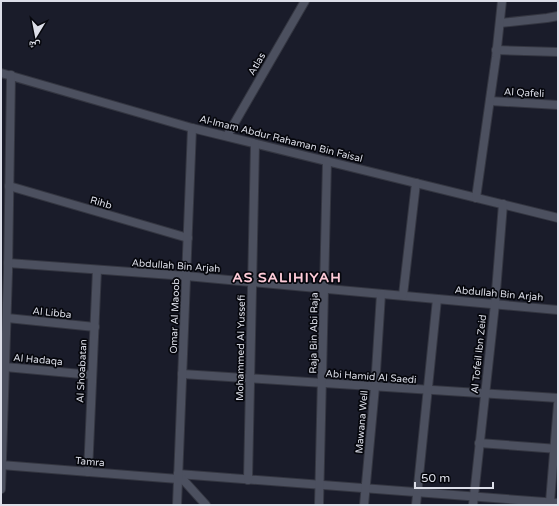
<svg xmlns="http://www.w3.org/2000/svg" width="559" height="506" font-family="'Varela Round','Noto Naskh Arabic',sans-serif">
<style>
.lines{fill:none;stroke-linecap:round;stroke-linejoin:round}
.street-casing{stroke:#343641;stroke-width:10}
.street{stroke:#4c505f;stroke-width:8}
.labels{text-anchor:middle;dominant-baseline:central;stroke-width:3.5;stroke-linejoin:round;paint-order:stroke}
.street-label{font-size:10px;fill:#dcdee8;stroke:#06070d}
.district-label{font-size:14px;font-weight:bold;letter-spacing:1px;fill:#fecbd8;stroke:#06070d}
</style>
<rect width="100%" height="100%" fill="#1a1c2a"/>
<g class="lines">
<defs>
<g id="street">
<path d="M 500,23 L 547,18 L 558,16"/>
<path d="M 496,50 L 558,52"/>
<path d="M 1,73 L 192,128 L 558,218"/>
<path d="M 490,101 L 558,105"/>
<path d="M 227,136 L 305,1"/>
<path d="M 9,186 L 188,238"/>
<path d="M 476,198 L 496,57 L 502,1"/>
<path d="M 8,263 L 186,276 L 558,310"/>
<path d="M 403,295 L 416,183"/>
<path d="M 7,318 L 95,327"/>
<path d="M 5,367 L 92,375"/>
<path d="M 182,374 L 558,398"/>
<path d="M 479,443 L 558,449"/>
<path d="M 1,465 L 178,479"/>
<path d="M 88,472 L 97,270"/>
<path d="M 178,474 L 558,503"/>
<path d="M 178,474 L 206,505"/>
<path d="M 248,480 L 255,144"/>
<path d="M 1,489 L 8,272 L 11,75"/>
<path d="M 550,502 L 558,404"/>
<path d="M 177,505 L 192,128"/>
<path d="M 319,505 L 327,161"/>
<path d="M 364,505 L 375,387 L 381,294"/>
<path d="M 416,505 L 437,299"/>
<path d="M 473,505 L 495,304 L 503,204"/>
</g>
</defs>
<use href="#street" class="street-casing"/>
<use href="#street" class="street"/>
</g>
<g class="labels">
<g class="street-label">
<text transform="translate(257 64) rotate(-60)">Atlas</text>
<text transform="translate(524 93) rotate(3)">Al Qafeli</text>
<text transform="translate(281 139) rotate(14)">Al-Imam Abdur Rahaman Bin Faisal</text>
<text transform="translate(101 203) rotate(16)">Rihb</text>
<text transform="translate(176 266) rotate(4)">Abdullah Bin Arjah</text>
<text transform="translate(499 294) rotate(5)">Abdullah Bin Arjah</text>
<text transform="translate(52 313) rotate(6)">Al Libba</text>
<text transform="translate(175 316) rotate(-88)">Omar Al Maoob</text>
<text transform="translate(314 333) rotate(-89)">Raja Bin Abi Raja</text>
<text transform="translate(241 348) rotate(-89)">Mohammed Al Yussefi</text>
<text transform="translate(479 354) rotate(-84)">Al Tofeil Ibn Zeid</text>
<text transform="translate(38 360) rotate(5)">Al Hadaqa</text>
<text transform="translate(82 371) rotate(-87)">Al Shoabatan</text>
<text transform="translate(371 377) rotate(4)">Abi Hamid Al Saedi</text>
<text transform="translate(362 422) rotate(-85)">Mawana Well</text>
<text transform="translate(90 462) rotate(5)">Tamra</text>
</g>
<g class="district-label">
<text x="287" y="277">AS SALIHIYAH</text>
</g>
</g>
<rect width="559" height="506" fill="none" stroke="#dcdee8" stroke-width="4"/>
<g transform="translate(36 36) rotate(190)" stroke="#06070d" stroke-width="3" paint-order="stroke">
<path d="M0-3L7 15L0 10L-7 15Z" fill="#dcdee8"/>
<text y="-6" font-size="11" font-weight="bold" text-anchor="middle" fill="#dcdee8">ش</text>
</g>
<path d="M415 482v6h78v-6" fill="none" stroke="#dcdee8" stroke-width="2"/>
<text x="421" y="482" font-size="12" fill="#dcdee8" stroke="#06070d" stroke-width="3" paint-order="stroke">50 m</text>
</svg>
